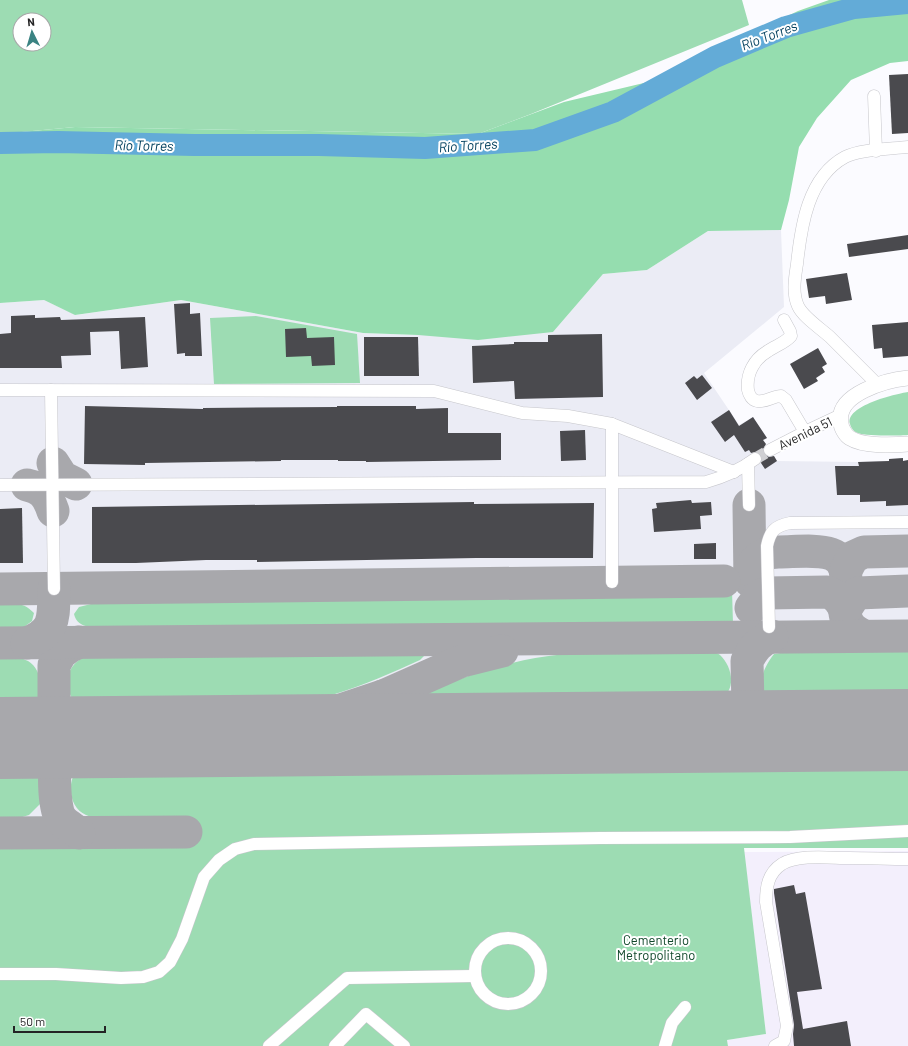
<svg xmlns="http://www.w3.org/2000/svg" width="908" height="1046" font-family="Barlow,sans-serif">
<style>
.built{fill:#ebecf5}
.medical{fill:#f3effc}
.green{fill:#9ddcb3;fill-rule:evenodd}
.forest{fill:#95ddaf}
.lines{fill:none;stroke-linecap:round;stroke-linejoin:round}
.river{stroke:#63abd7;stroke-width:22}
.taxiway{stroke:#a8a8ac;stroke-width:33}
.runway{stroke:#a8a8ac;stroke-width:82}
.building{fill:#4a4a4e}
.minor-tunnel{stroke:#d0d0d3;stroke-width:12;stroke-dasharray:12 6;stroke-linecap:butt}
.minor-casing{stroke:#c6c6cb;stroke-width:13}
.major-casing{stroke:#c6c6cb;stroke-width:16}
.minor{stroke:#fff;stroke-width:12}
.major{stroke:#fff;stroke-width:15}
.labels{text-anchor:middle;dominant-baseline:central;stroke-width:4;stroke-linejoin:round;paint-order:stroke}
.street-label{font-size:13px;fill:#242425;stroke:#fff}
.park-label{font-size:13px;fill:#11482b;stroke:#fff}
.water-label{font-size:14px;font-style:italic;fill:#03415f;stroke:#fff}
</style>
<rect width="100%" height="100%" fill="#fbfbff"/>
<path class="built" d="M 781,230 L 784,307 L 704,373 L 739,425 L 753,417 L 767,438 L 763,441 L 777,461 L 858,462 L 889,461 L 889,459 L 903,458 L 903,461 L 908,460 L 908,848 L 744,848 L 0,1010 L 0,303 L 44,300 L 76,315 L 181,300 L 363,333 L 418,335 L 553,332 L 603,274 L 647,270 L 708,231 Z"/>
<path class="medical" d="M 908,851 L 908,1046 L 728,1046 L 727,1040 L 766,1034 L 744,852 Z"/>
<g class="green">
<path d="M 0,0 L 742,0 L 749,25 L 531,114 L 478,134 L 75,127 L 0,134 ZM 20,20 L 44,20 L 44,44 L 20,44 Z"/>
<path d="M 256,316 L 357,334 L 360,383 L 214,384 L 210,318 Z"/>
<path d="M 908,392 L 908,435 C 899,436 865,436 858,433 C 854,432 851,428 850,424 C 845,406 895,394 908,392 Z"/>
<path d="M 732,590 L 733,624 L 100,627 C 89,627 77,627 74,614 L 79,607 L 95,603 L 95,598 Z"/>
<path d="M 8,598 L 8,604 C 20,603 26,605 34,613 L 32,621 L 24,627 L 0,628 L 0,599 Z"/>
<path d="M 908,650 L 908,704 L 784,705 C 780,703 773,701 769,698 C 755,685 764,667 774,654 L 787,652 Z"/>
<path d="M 606,651 L 712,651 C 714,652 718,653 720,655 C 732,666 737,689 721,699 C 716,702 706,702 700,704 L 401,706 C 413,696 430,691 445,685 C 467,676 489,668 512,663 C 543,655 574,653 606,651 Z"/>
<path d="M 422,655 L 424,656 L 420,660 C 392,673 364,685 335,694 C 285,709 233,709 182,710 C 149,710 117,711 84,710 C 62,696 61,667 86,656 Z"/>
<path d="M 0,657 C 9,657 19,656 28,661 C 44,670 45,699 28,708 C 20,712 8,711 0,711 Z"/>
<path d="M 908,756 L 908,828 L 790,834 L 279,839 L 216,857 L 167,960 L 157,969 L 142,974 L 0,971 L 0,844 L 189,843 L 188,816 L 98,818 C 95,817 90,817 86,815 C 69,808 66,782 78,769 C 82,766 88,764 92,761 Z"/>
<path d="M 0,762 L 26,763 L 37,771 L 43,787 L 40,804 L 29,815 L 19,818 L 0,818 Z"/>
<path d="M 908,834 L 908,848 L 744,848 L 766,1034 L 727,1040 L 728,1046 L 0,1046 L 0,977 L 160,975 L 207,879 L 220,862 L 255,847 Z"/>
</g>
<path class="forest" d="M 829,0 L 908,0 L 908,61 L 890,63 L 851,80 L 817,118 L 799,147 L 789,200 L 781,230 L 708,231 L 647,270 L 603,274 L 553,332 L 478,340 L 418,335 L 363,333 L 181,300 L 75,315 L 44,300 L 0,303 L 0,134 L 75,127 L 478,134 L 564,102 L 648,82 L 798,11 Z"/>
<g class="lines">
<path class="river" d="M 0,143 L 58,142 L 194,145 L 319,145 L 425,148 L 535,140 L 613,112 L 715,57 L 786,27 L 854,8 L 908,3"/>
<g class="taxiway">
<path d="M 53,463 L 62,477 L 76,484"/>
<path d="M 27,485 C 42,488 48,496 53,511"/>
<path d="M 749,505 L 750,581"/>
<path d="M 750,570 C 756,557 765,552 779,552 C 794,552 817,549 831,554 C 859,564 837,603 848,623 C 851,629 856,632 862,635"/>
<path d="M 846,570 L 853,557 L 864,552 L 908,551"/>
<path d="M 0,589 L 724,581"/>
<path d="M 751,608 L 760,596 L 767,593 L 827,592 C 837,595 841,601 845,610 L 852,599 L 858,593 L 908,591"/>
<path d="M 79,642 L 69,647 L 61,653 L 54,665 L 54,710 L 57,719 L 63,727 L 81,738"/>
<path d="M 0,643 L 908,636"/>
<path d="M 27,643 C 57,631 53,617 54,589"/>
<path d="M 383,696 C 372,713 374,721 389,735"/>
<path d="M 748,708 C 754,720 761,725 773,731"/>
<path d="M 724,732 L 740,720 L 748,708 L 747,661 C 753,649 759,641 772,636"/>
<path d="M 220,736 L 266,729 L 326,715 L 383,696 L 462,661 L 502,651"/>
<path d="M 30,738 C 45,743 49,751 55,766"/>
<path d="M 0,833 L 186,832"/>
<path d="M 79,833 C 73,828 64,824 60,817 C 54,806 52,763 59,753 C 63,745 73,740 81,738"/>
</g>
<path class="runway" d="M 0,738 L 908,730"/>
</g>
<g class="building">
<path d="M 908,74 L 908,133 L 892,134 L 889,75 Z"/>
<path d="M 908,235 L 908,249 L 849,257 L 847,244 Z"/>
<path d="M 847,273 L 852,300 L 826,304 L 825,296 L 809,298 L 806,279 Z"/>
<path d="M 190,303 L 190,314 L 200,313 L 202,356 L 185,356 L 185,353 L 177,354 L 174,304 Z"/>
<path d="M 35,315 L 35,318 L 60,317 L 61,320 L 145,317 L 148,367 L 121,369 L 119,331 L 90,332 L 91,355 L 61,356 L 62,368 L 0,368 L 0,334 L 11,333 L 11,316 Z"/>
<path d="M 908,322 L 908,356 L 883,358 L 882,348 L 874,349 L 872,325 Z"/>
<path d="M 306,328 L 307,338 L 334,337 L 335,365 L 312,366 L 311,356 L 286,357 L 285,329 Z"/>
<path d="M 602,334 L 603,397 L 515,399 L 514,381 L 473,383 L 472,346 L 514,344 L 514,342 L 548,342 L 548,335 Z"/>
<path d="M 364,337 L 418,337 L 419,376 L 364,376 Z"/>
<path d="M 818,348 L 827,364 L 822,367 L 825,372 L 816,378 L 818,381 L 804,389 L 790,364 Z"/>
<path d="M 702,375 L 712,388 L 697,400 L 685,383 L 694,376 L 697,379 Z"/>
<path d="M 85,406 L 203,409 L 203,408 L 337,407 L 337,406 L 416,406 L 416,409 L 448,408 L 448,433 L 501,433 L 501,460 L 366,462 L 366,461 L 338,461 L 338,460 L 281,460 L 281,461 L 145,463 L 145,465 L 84,464 Z"/>
<path d="M 729,410 L 739,426 L 753,417 L 767,438 L 763,440 L 766,444 L 763,449 L 764,454 L 769,457 L 774,456 L 777,461 L 765,469 L 761,463 L 762,459 L 761,454 L 755,452 L 751,453 L 749,450 L 745,452 L 734,435 L 725,442 L 711,422 Z"/>
<path d="M 585,430 L 586,460 L 561,461 L 560,431 Z"/>
<path d="M 903,458 L 903,461 L 908,460 L 908,505 L 886,506 L 886,501 L 860,502 L 860,495 L 837,495 L 835,466 L 859,466 L 858,462 L 889,461 L 889,459 Z"/>
<path d="M 691,500 L 692,503 L 711,502 L 712,515 L 700,516 L 701,529 L 654,532 L 652,509 L 657,508 L 656,503 Z"/>
<path d="M 474,502 L 474,504 L 594,503 L 593,558 L 476,558 L 257,562 L 257,560 L 206,560 L 136,563 L 92,563 L 92,507 Z"/>
<path d="M 22,508 L 23,563 L 0,563 L 0,509 Z"/>
<path d="M 716,543 L 716,559 L 694,559 L 694,544 Z"/>
<path d="M 794,885 L 796,894 L 805,892 L 822,989 L 797,992 L 803,1029 L 847,1021 L 851,1046 L 794,1046 L 793,1034 L 794,1025 L 774,893 L 774,889 Z"/>
</g>
<g class="lines">
<path class="minor-tunnel" d="M 755,459 L 770,450"/>
<defs>
<g id="minor">
<path d="M 874,96 L 876,151"/>
<path d="M 784,320 L 790,331 L 791,336 C 785,343 775,346 768,351 C 754,359 746,374 748,390 C 749,395 752,400 757,401 C 765,403 773,396 781,396 L 786,400 L 805,432"/>
<path d="M 877,384 C 862,369 846,353 830,337 C 820,328 803,317 798,306 C 792,293 795,277 797,264 C 801,226 808,177 845,157 C 860,149 891,149 908,147"/>
<path d="M 0,390 L 434,391 L 522,413 L 568,416 L 612,424 L 734,472"/>
<path d="M 51,390 L 54,589"/>
<path d="M 612,424 L 612,582"/>
<path d="M 770,450 L 805,432 L 839,416"/>
<path d="M 748,464 L 749,505"/>
<path d="M 0,485 L 706,482 C 724,477 740,470 755,459"/>
<path d="M 769,627 L 767,546 C 770,531 775,526 790,523 L 908,522"/>
<circle cx="508" cy="971" r="33"/>
<path d="M 0,974 L 56,974 L 121,978 L 143,977 L 159,972 L 170,962 L 182,939 L 204,877 L 219,860 L 235,849 L 254,844 L 600,838 L 790,837 L 908,831"/>
<path d="M 269,1046 L 347,978 L 474,976"/>
<path d="M 335,1046 L 366,1014 L 404,1046"/>
<path d="M 665,1046 L 672,1023 L 685,1007"/>
<path d="M 775,1046 L 784,1041 L 787,1026 L 766,902 C 766,887 768,873 782,864 C 799,854 830,858 849,858 C 869,858 888,859 908,859"/>
</g>
<path id="major" d="M 908,378 C 887,380 835,394 841,423 C 841,428 846,436 850,438 C 864,447 893,445 908,444"/>
</defs>
<use href="#minor" class="minor-casing"/>
<use href="#major" class="major-casing"/>
<use href="#minor" class="minor"/>
<use href="#major" class="major"/>
</g>
<g class="labels">
<g class="street-label">
<text transform="translate(805 433) rotate(-26)">Avenida 51</text>
</g>
<g class="park-label">
<text x="656" y="940">Cementerio<tspan x="656" dy="15">Metropolitano</tspan></text>
</g>
<g class="water-label">
<text transform="translate(769 35) rotate(-21)">Río Torres</text>
<text transform="translate(144 145) rotate(1)">Río Torres</text>
<text transform="translate(468 145) rotate(-4)">Río Torres</text>
</g>
</g>
<g transform="translate(32 32) rotate(355)"><circle r="19" fill="#ffffff" stroke="#a7a7a8"/>
<path d="M0-3L7 15L0 10L-7 15Z" fill="#3a8382"/>
<text y="-6" font-size="11" font-weight="bold" text-anchor="middle" fill="#242425">N</text>
</g>
<path d="M14 1026v6h91v-6" fill="none" stroke="#242425" stroke-width="2"/>
<text x="20" y="1026" font-size="12" fill="#242425" stroke="#ffffff" stroke-width="3" paint-order="stroke">50 m</text>
</svg>
